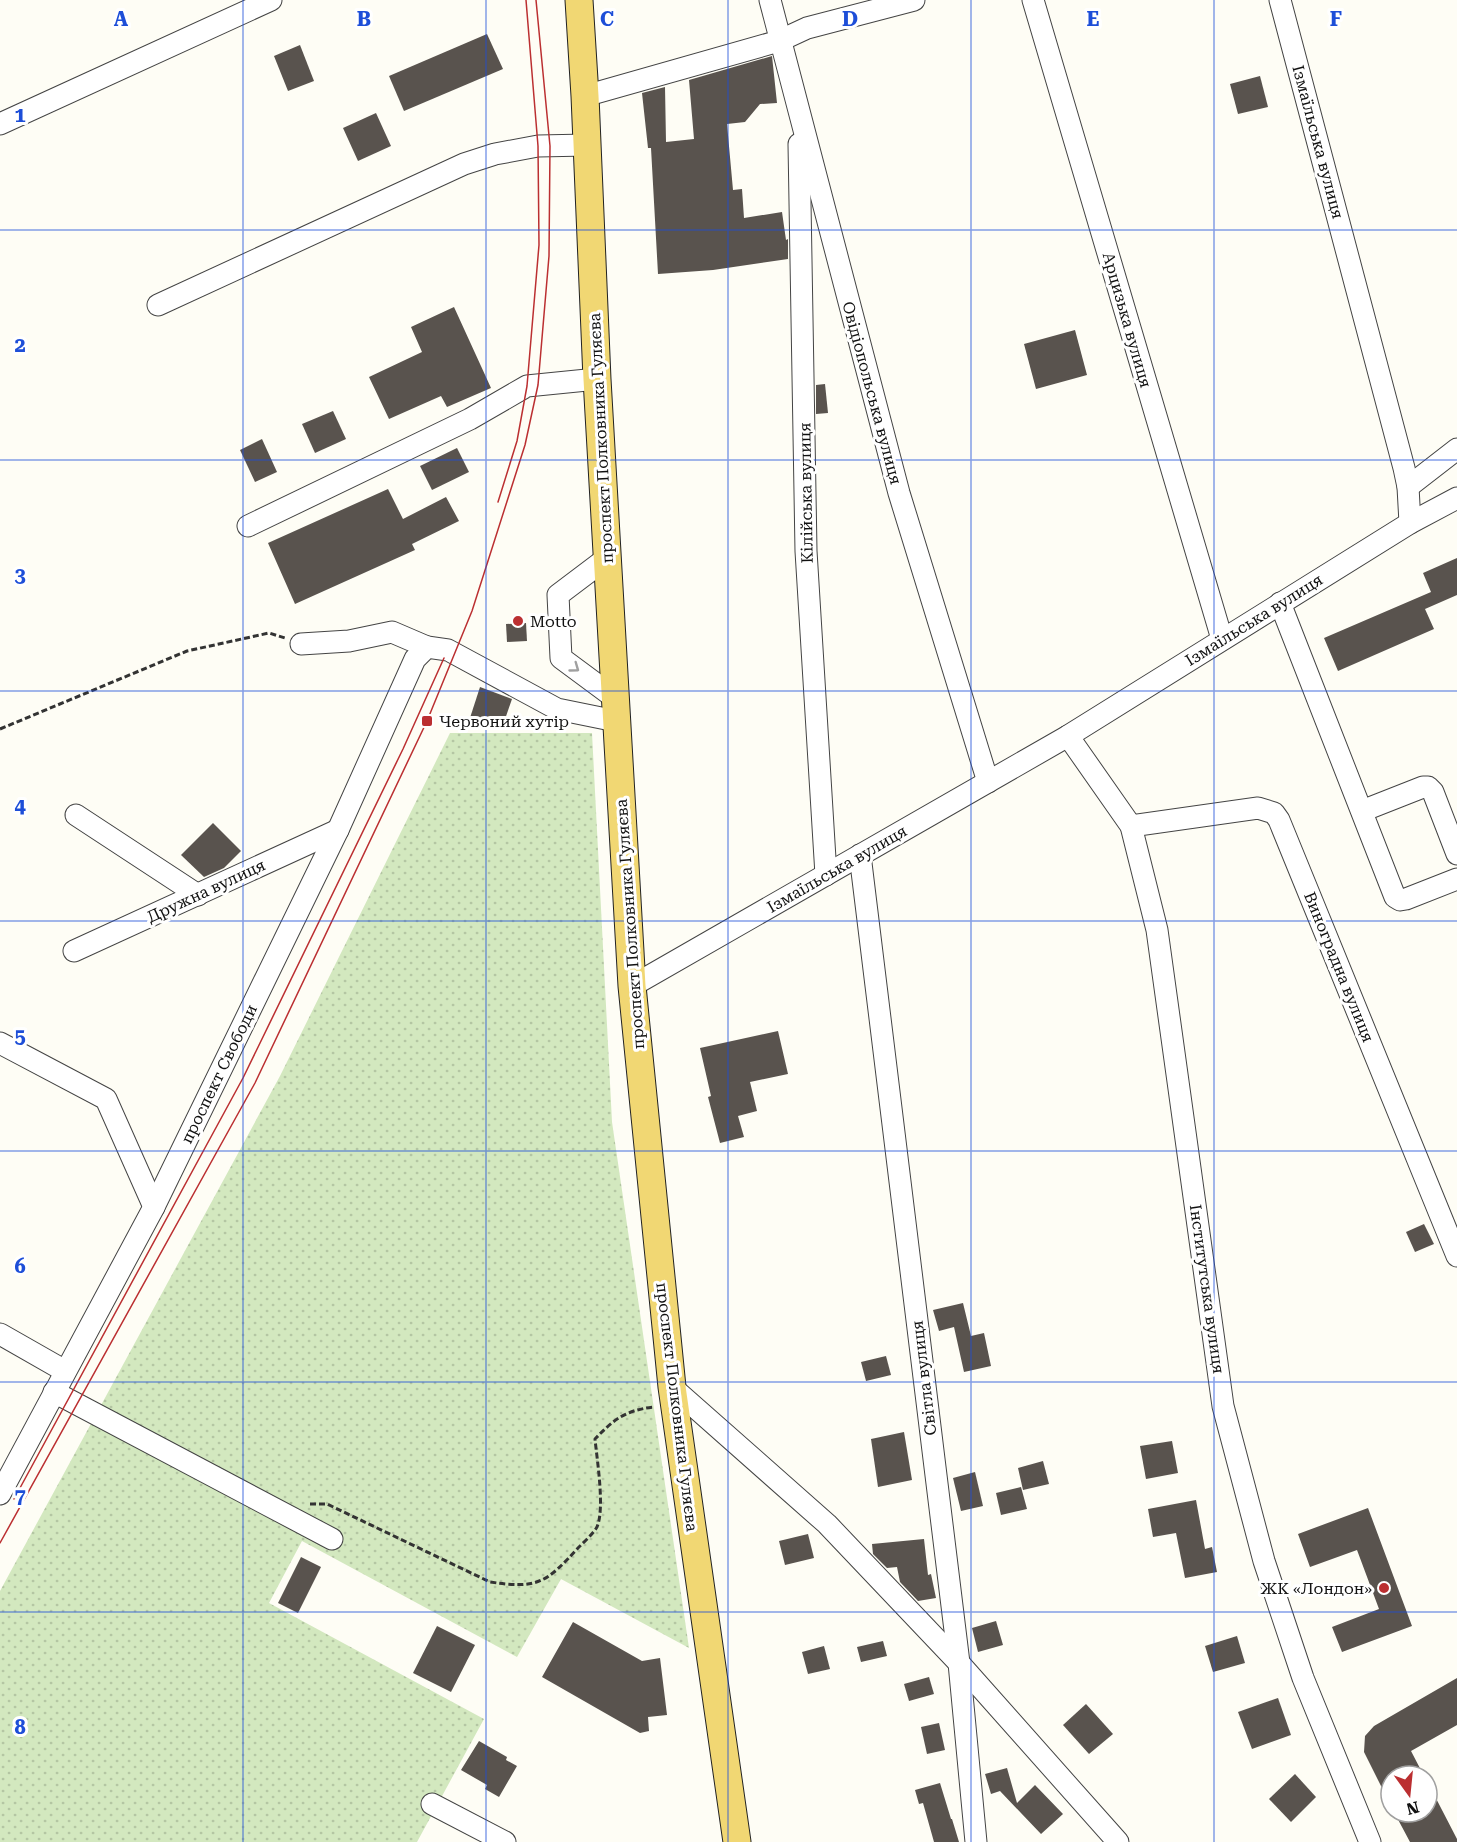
<svg xmlns="http://www.w3.org/2000/svg" width="1457" height="1842" font-family="'Roboto Serif',serif">
<style>
.grass{fill:url(#grass-dots)}
.building{fill:#59534e}
.lines{fill:none;stroke-linecap:round;stroke-linejoin:round}
.minor-casing{stroke:#444;stroke-width:23}
.major-casing{stroke:#222;stroke-width:29}
.path{stroke:#333;stroke-width:3;stroke-dasharray:6 3;stroke-linecap:butt}
.minor{stroke:#fff;stroke-width:21}
.major{stroke:#f1d773;stroke-width:27}
.tram{stroke:#bb2f31;stroke-width:1.5}
.oneway{stroke:#a0a0a0}
.grid{fill:none;stroke:#1d4ed8;stroke-width:1.5;stroke-opacity:0.55}
.poi-dot{fill:#bb2f31;stroke:#fff;stroke-width:2}
.labels{text-anchor:middle;dominant-baseline:central;stroke-width:6;stroke-linejoin:round;paint-order:stroke}
.street-label{font-size:16px;fill:#111;stroke:#fff}
.poi-label{font-size:16px;fill:#111;stroke:#fff;text-anchor:start}
.grid-label{font-size:20px;text-anchor:middle;font-weight:bold;fill:#1d4ed8;stroke:#fff;stroke-width:6;stroke-linejoin:round;paint-order:stroke}
</style>
<defs>
<pattern id="grass-dots" width="8" height="8" patternUnits="userSpaceOnUse" patternTransform="scale(1.5)"><rect width="8" height="8" fill="#d3e8bf"/><path d="M2 2h.1M6 6h.1" fill="none" stroke="#b4c6a3" stroke-width="1.8" stroke-linecap="round"/></pattern>
</defs>
<rect width="100%" height="100%" fill="#fefdf5"/>
<path class="grass" d="M 450,733 L 592,733 L 612,1122 L 689,1648 L 561,1579 L 517,1657 L 302,1541 L 269,1603 L 484,1719 L 417,1842 L 0,1842 L 0,1591 L 280,1076 Z"/>
<g class="building">
<path d="M 487,34 L 503,69 L 404,111 L 389,76 Z"/>
<path d="M 300,45 L 314,81 L 288,91 L 274,56 Z"/>
<path d="M 772,56 L 777,103 L 760,104 L 745,122 L 727,124 L 733,190 L 742,189 L 744,218 L 782,212 L 786,240 L 788,239 L 788,259 L 713,270 L 658,274 L 651,148 L 648,148 L 642,93 L 665,87 L 666,142 L 694,139 L 689,80 Z"/>
<path d="M 1260,76 L 1268,107 L 1238,114 L 1230,84 Z"/>
<path d="M 376,113 L 391,146 L 358,161 L 343,128 Z"/>
<path d="M 454,307 L 491,388 L 447,407 L 441,396 L 389,419 L 369,377 L 422,352 L 411,327 Z"/>
<path d="M 1075,330 L 1087,375 L 1036,389 L 1024,344 Z"/>
<path d="M 825,384 L 828,413 L 816,414 L 816,385 Z"/>
<path d="M 333,411 L 346,439 L 315,453 L 302,424 Z"/>
<path d="M 262,439 L 277,472 L 255,482 L 240,450 Z"/>
<path d="M 457,448 L 469,472 L 432,490 L 420,466 Z"/>
<path d="M 388,489 L 403,519 L 446,497 L 459,521 L 412,544 L 415,550 L 295,604 L 268,543 Z"/>
<path d="M 1457,558 L 1457,595 L 1425,609 L 1434,629 L 1338,671 L 1324,638 L 1431,592 L 1423,573 Z"/>
<path d="M 526,623 L 527,641 L 507,642 L 506,624 Z"/>
<path d="M 480,687 L 512,699 L 503,725 L 469,721 Z"/>
<path d="M 213,823 L 241,851 L 224,868 L 204,877 L 181,855 Z"/>
<path d="M 778,1031 L 788,1074 L 750,1082 L 757,1111 L 738,1116 L 744,1137 L 720,1143 L 708,1097 L 711,1096 L 700,1048 Z"/>
<path d="M 1424,1224 L 1434,1244 L 1415,1252 L 1406,1232 Z"/>
<path d="M 963,1303 L 971,1336 L 984,1333 L 991,1366 L 964,1372 L 954,1327 L 939,1331 L 933,1310 Z"/>
<path d="M 886,1356 L 891,1375 L 866,1381 L 861,1362 Z"/>
<path d="M 904,1432 L 912,1480 L 878,1487 L 871,1439 Z"/>
<path d="M 1172,1441 L 1178,1473 L 1146,1479 L 1140,1446 Z"/>
<path d="M 1043,1461 L 1049,1484 L 1023,1490 L 1018,1468 Z"/>
<path d="M 975,1472 L 983,1506 L 961,1511 L 953,1478 Z"/>
<path d="M 1021,1487 L 1027,1509 L 1001,1515 L 996,1493 Z"/>
<path d="M 1196,1500 L 1205,1549 L 1212,1547 L 1217,1572 L 1185,1578 L 1176,1533 L 1153,1537 L 1148,1509 Z"/>
<path d="M 1368,1508 L 1412,1626 L 1342,1652 L 1332,1627 L 1379,1609 L 1357,1550 L 1310,1567 L 1298,1534 Z"/>
<path d="M 808,1534 L 814,1558 L 785,1565 L 779,1541 Z"/>
<path d="M 924,1539 L 928,1575 L 931,1574 L 936,1598 L 918,1601 L 900,1582 L 897,1567 L 887,1568 L 873,1554 L 872,1544 Z"/>
<path d="M 301,1557 L 321,1567 L 298,1613 L 278,1603 Z"/>
<path d="M 996,1621 L 1003,1645 L 978,1652 L 972,1628 Z"/>
<path d="M 573,1622 L 642,1661 L 660,1658 L 667,1715 L 648,1717 L 649,1731 L 640,1733 L 542,1677 Z"/>
<path d="M 437,1626 L 475,1645 L 451,1692 L 413,1673 Z"/>
<path d="M 1237,1636 L 1245,1663 L 1213,1672 L 1205,1646 Z"/>
<path d="M 883,1641 L 887,1656 L 861,1662 L 857,1647 Z"/>
<path d="M 824,1646 L 830,1669 L 808,1674 L 802,1652 Z"/>
<path d="M 929,1677 L 934,1694 L 909,1701 L 904,1684 Z"/>
<path d="M 1457,1678 L 1457,1725 L 1411,1751 L 1424,1776 L 1391,1776 L 1391,1806 L 1364,1752 L 1365,1736 L 1374,1726 Z"/>
<path d="M 1278,1698 L 1291,1735 L 1252,1749 L 1238,1712 Z"/>
<path d="M 1086,1704 L 1113,1734 L 1089,1754 L 1063,1725 Z"/>
<path d="M 939,1723 L 945,1750 L 927,1754 L 921,1727 Z"/>
<path d="M 479,1741 L 507,1757 L 506,1760 L 517,1766 L 499,1797 L 485,1789 L 487,1785 L 461,1770 Z"/>
<path d="M 1007,1768 L 1017,1803 L 1035,1785 L 1063,1814 L 1041,1834 L 1000,1791 L 991,1794 L 985,1774 Z"/>
<path d="M 1295,1774 L 1316,1797 L 1291,1822 L 1269,1799 Z"/>
<path d="M 1427,1781 L 1457,1839 L 1457,1842 L 1410,1842 L 1394,1812 L 1427,1812 Z"/>
<path d="M 940,1783 L 951,1819 L 952,1819 L 959,1842 L 934,1842 L 923,1803 L 919,1804 L 915,1790 Z"/>
</g>
<g class="lines">
<defs>
<g id="minor">
<path d="M 770,0 L 899,493 L 988,782"/>
<path d="M 1033,0 L 1222,639"/>
<path d="M 1280,0 L 1404,468 L 1408,487 L 1410,523"/>
<path d="M 585,96 L 779,41 L 807,28 L 914,0"/>
<path d="M 0,124 L 271,0"/>
<path d="M 799,144 L 806,551 L 826,875"/>
<path d="M 158,305 L 464,164 L 495,154 L 538,146 L 587,145"/>
<path d="M 1408,487 L 1457,449"/>
<path d="M 248,526 L 470,419 L 527,386 L 597,379"/>
<path d="M 607,558 L 558,595 L 561,658 L 615,698"/>
<path d="M 1280,603 L 1395,897 L 1400,900 L 1406,899 L 1457,879"/>
<path d="M 301,644 L 349,641 L 392,632 L 427,647"/>
<path d="M 1068,736 L 1131,826 L 1157,930 L 1223,1406 L 1264,1561 L 1303,1678 L 1370,1842"/>
<path d="M 1362,811 L 1423,787 L 1428,787 L 1433,792 L 1457,854"/>
<path d="M 76,815 L 198,895"/>
<path d="M 1131,826 L 1258,808 L 1274,813 L 1279,820 L 1457,1256"/>
<path d="M 860,855 L 959,1663 L 976,1842"/>
<path d="M 74,951 L 338,830"/>
<path d="M 632,986 L 1068,736 L 1410,523 L 1457,498"/>
<path d="M 0,1043 L 106,1099 L 154,1207"/>
<path d="M 0,1334 L 65,1371"/>
<path d="M 672,1387 L 827,1524 L 959,1663 L 1118,1842"/>
<path d="M 54,1392 L 332,1539"/>
<path d="M 0,1494 L 154,1207 L 338,830 L 415,659 L 427,647 L 448,650 L 557,709 L 616,721"/>
<path d="M 432,1804 L 505,1842"/>
</g>
<path id="major" d="M 579,0 L 585,96 L 597,379 L 632,986 L 672,1387 L 737,1842"/>
</defs>
<use href="#minor" class="minor-casing"/>
<use href="#major" class="major-casing"/>
<g class="path">
<path d="M 0,729 L 187,651 L 269,633 L 285,638"/>
<path d="M 310,1504 L 327,1504 L 490,1582 C 538,1589 546,1583 578,1548 C 584,1542 593,1534 597,1527 C 605,1508 597,1460 595,1439 C 614,1419 626,1410 654,1407"/>
</g>
<use href="#minor" class="minor"/>
<use href="#major" class="major"/>
<g class="tram">
<path d="M 498,502 L 517,441 L 527,386 L 539,245 L 538,146 L 526,0"/>
<path d="M 14,1499 L 243,1078 L 403,749 L 444,658"/>
<path d="M 0,1543 L 255,1083 L 427,721 L 472,611 L 525,445 L 538,385 L 549,256 L 550,146 L 536,0"/>
</g>
</g>
<defs><path id="oneway-chevron" d="M-2-3.5L2.5 0L-2 3.5" fill="none" stroke-width="1.6" stroke-linecap="round" stroke-linejoin="round" transform="scale(1.5)"/></defs>
<use class="oneway" href="#oneway-chevron" transform="translate(575 668) rotate(36)"/>
<path class="grid" d="M 243,0 L 243,1842M 486,0 L 486,1842M 728,0 L 728,1842M 971,0 L 971,1842M 1214,0 L 1214,1842M 0,230 L 1457,230M 0,460 L 1457,460M 0,691 L 1457,691M 0,921 L 1457,921M 0,1151 L 1457,1151M 0,1382 L 1457,1382M 0,1612 L 1457,1612"/>
<g class="poi-dot">
<circle cx="518" cy="621" r="6"/>
<rect x="421" y="715" width="12" height="12" rx="3"/>
<circle cx="1384" cy="1588" r="6"/>
</g>
<g class="labels">
<g class="street-label">
<text transform="translate(1318 142) rotate(75)">Ізмаїльська вулиця</text>
<text transform="translate(1127 320) rotate(74)">Арцизька вулиця</text>
<text transform="translate(872 393) rotate(75)">Овідіопольська вулиця</text>
<text transform="translate(601 438) rotate(-93)">проспект Полковника Гуляєва</text>
<text transform="translate(806 493) rotate(-91)">Кілійська вулиця</text>
<text transform="translate(1254 620) rotate(-32)">Ізмаїльська вулиця</text>
<text transform="translate(837 869) rotate(-30)">Ізмаїльська вулиця</text>
<text transform="translate(206 891) rotate(-25)">Дружна вулиця</text>
<text transform="translate(630 924) rotate(-94)">проспект Полковника Гуляєва</text>
<text transform="translate(1339 967) rotate(68)">Виноградна вулиця</text>
<text transform="translate(219 1074) rotate(-64)">проспект Свободи</text>
<text transform="translate(1207 1289) rotate(82)">Інститутська вулиця</text>
<text transform="translate(924 1378) rotate(-97)">Світла вулиця</text>
<text transform="translate(677 1407) rotate(83)">проспект Полковника Гуляєва</text>
</g>
<g class="poi-label">
<text x="530" y="621">Motto</text>
<text x="439" y="721">Червоний хутір</text>
<text x="1372" y="1588" text-anchor="end">ЖК «Лондон»</text>
</g>
</g>
<g class="grid-label">
<text x="121" y="26">A</text>
<text x="364" y="26">B</text>
<text x="607" y="26">C</text>
<text x="850" y="26">D</text>
<text x="1093" y="26">E</text>
<text x="1336" y="26">F</text>
<text x="20" y="122">1</text>
<text x="20" y="352">2</text>
<text x="20" y="582">3</text>
<text x="20" y="813">4</text>
<text x="20" y="1043">5</text>
<text x="20" y="1273">6</text>
<text x="20" y="1503">7</text>
<text x="20" y="1734">8</text>
</g>
<g transform="translate(1409 1794) rotate(165)"><circle r="28" fill="#ffffff" stroke="#a0a0a0" stroke-width="1.5"/>
<path d="M0-4.5L10 22L0 15L-10 22Z" fill="#bb2f31"/>
<text y="-9" font-size="16" font-weight="bold" text-anchor="middle" fill="#111111">N</text>
</g>
</svg>
